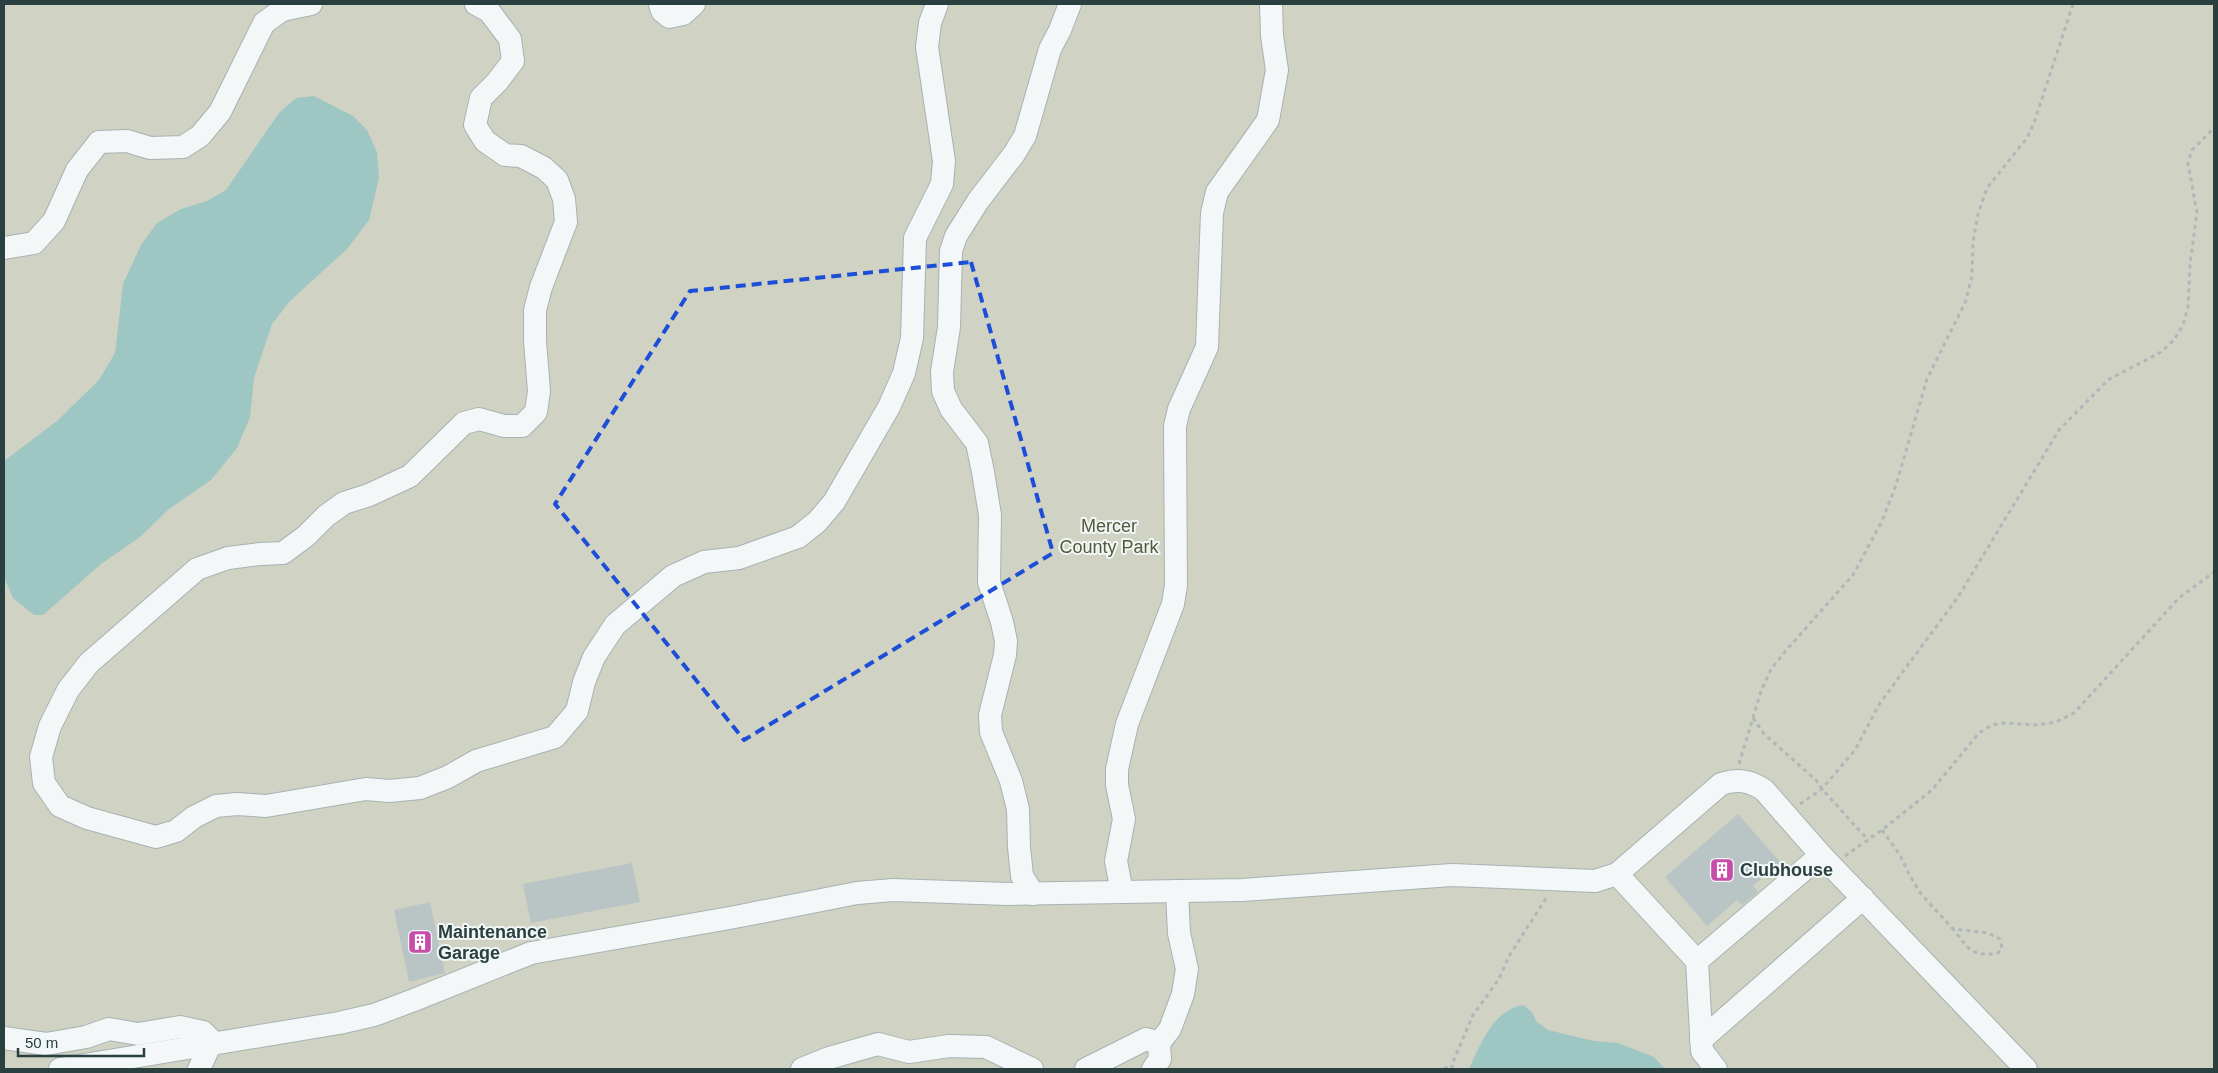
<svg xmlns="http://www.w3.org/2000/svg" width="2218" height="1073" font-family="Arial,sans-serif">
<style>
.green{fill:#d0d2c3}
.water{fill:#9ec6c3}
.building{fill:#b9c5c5}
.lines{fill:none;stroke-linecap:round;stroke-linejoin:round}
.minor-casing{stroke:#a6b3b3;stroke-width:24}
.path{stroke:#afb8b8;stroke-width:3;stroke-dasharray:4 4;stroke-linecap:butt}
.minor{stroke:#f4f7f7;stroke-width:22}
.marked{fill:none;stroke:#1d4ed8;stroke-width:4;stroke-dasharray:10 6;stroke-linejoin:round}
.labels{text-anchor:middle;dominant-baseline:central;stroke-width:4;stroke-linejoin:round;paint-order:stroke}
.park-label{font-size:18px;fill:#535a39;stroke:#f1f6f6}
.poi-label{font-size:18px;font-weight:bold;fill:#2a3f3f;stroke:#f1f6f6;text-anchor:start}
</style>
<rect width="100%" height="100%" fill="#e1e9e9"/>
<rect class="green" x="4" y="4" width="2210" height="1065"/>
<g class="water">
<path d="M 314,96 L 353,116 L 367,130 L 377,152 L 379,178 L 369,220 L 347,249 L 290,301 L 272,324 L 254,378 L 250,417 L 237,448 L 211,480 L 169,509 L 140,537 L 101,564 L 43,615 L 34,615 L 13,598 L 4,577 L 4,461 L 57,421 L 99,380 L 115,353 L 123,284 L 141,245 L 157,223 L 181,209 L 207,201 L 226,190 L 279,113 L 296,98 Z"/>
<path d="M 1523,1005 L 1532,1012 L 1536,1021 L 1548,1030 L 1594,1041 L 1618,1043 L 1654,1057 L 1665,1069 L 1469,1069 C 1480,1045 1493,1010 1523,1005 Z"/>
</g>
<g class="building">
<path d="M 1738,814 L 1780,862 L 1753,886 L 1758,892 L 1742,905 L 1737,900 L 1707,926 L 1665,877 Z"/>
<path d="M 632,863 L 640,902 L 531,923 L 523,884 Z"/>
<path d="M 430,902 L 445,973 L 409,982 L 394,910 Z"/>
</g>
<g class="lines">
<defs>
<g id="minor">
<path d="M 476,4 L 489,11 L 510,39 L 513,61 L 497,82 L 481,98 L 475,125 L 485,141 L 505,155 L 521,156 L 544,168 L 557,180 L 564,199 L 566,222 L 541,287 L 535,310 L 535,341 L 539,391 L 536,412 L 522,426 L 504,426 L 479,419 L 464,423 L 410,476 L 369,495 L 344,503 L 326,516 L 306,536 L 283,553 L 260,554 L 228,558 L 197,569 L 89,663 L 68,690 L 50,726 L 41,757 L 44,783 L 60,806 L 87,818 L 156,837 L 176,831 L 194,817 L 216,806 L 237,804 L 266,806 L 366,789 L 389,791 L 420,788 L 448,777 L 476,761 L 555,737 L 577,711 L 584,682 L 594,657 L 615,625 L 673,576 L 704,562 L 739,558 L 798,537 L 817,522 L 834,502 L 889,407 L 904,373 L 912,338 L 915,238 L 942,184 L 944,161 L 927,47 L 930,23 L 937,4"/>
<path d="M 660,4 L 662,11 L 669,17 L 683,14 L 694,4"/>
<path d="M 4,248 L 34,243 L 54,221 L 77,170 L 99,142 L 127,141 L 150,148 L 183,147 L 200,136 L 220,112 L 264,23 L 282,10 L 311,4"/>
<path d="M 1617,874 L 1697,961 L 1702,1051 L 1716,1069"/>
<path d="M 1122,892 L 1116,861 L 1124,819 L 1117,785 L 1117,769 L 1127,724 L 1173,604 L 1176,585 L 1175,426 L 1179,409 L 1207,347 L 1212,213 L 1217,192 L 1268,120 L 1277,70 L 1272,36 L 1271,4"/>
<path d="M 1033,894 L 1022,876 L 1019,847 L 1018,809 L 1011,781 L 991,732 L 990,715 L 1005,655 L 1006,641 L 1002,622 L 989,582 L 990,515 L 983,472 L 977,443 L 951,409 L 943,391 L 942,372 L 949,327 L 951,251 L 956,236 L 978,201 L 1014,154 L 1025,136 L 1050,49 L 1060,30 L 1070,4"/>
<path d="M 1697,961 L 1821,855"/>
<path d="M 4,1038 L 46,1044 L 86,1037 L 109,1029 L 138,1034 L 180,1027 L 203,1032 L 210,1039 L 210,1045 L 199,1069"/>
<path d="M 1701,1040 L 1863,898"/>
<path d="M 60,1069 L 339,1023 L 374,1015 L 414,1000 L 531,953 L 735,917 L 857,893 L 893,890 L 1007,894 L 1242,890 L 1452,875 L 1595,881 L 1617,874 L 1721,784 C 1738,779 1749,780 1764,790 L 1821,855 L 2026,1069"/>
<path d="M 802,1069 L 829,1058 L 878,1044 L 909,1052 L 949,1046 L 986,1047 L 1032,1069"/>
<path d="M 1086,1069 L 1146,1039 L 1159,1043 L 1170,1029 L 1183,994 L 1187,969 L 1179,933 L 1177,891"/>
<path d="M 1153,1069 L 1160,1059 L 1159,1043"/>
</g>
</defs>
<use href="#minor" class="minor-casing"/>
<g class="path">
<path d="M 1753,718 L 1764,734 L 1816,780 L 1822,789 L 1868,840"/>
<path d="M 1739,764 L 1761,691 L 1771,669 L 1789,647 L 1853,575 L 1882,521 L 1896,485 L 1927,379 L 1965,303 L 1972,276 L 1973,242 L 1978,214 L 1987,188 L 2027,138 L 2034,123 L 2073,4"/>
<path d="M 1800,804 L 1822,789 L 1855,750 L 1880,703 L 1958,597 L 2059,430 L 2108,380 L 2161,352 L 2174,340 L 2183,325 L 2188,307 L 2190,264 L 2197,213 L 2188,163 L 2192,150 L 2214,128"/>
<path d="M 1882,830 L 1900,855 L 1909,874 L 1921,894 L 1953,929 L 1988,933 L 2000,939 L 2002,948 L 1998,953 C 1972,958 1968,948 1953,929"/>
<path d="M 1845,856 L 1882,830 L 1932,790 L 1979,733 L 1992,725 L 2003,723 L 2038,725 L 2056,722 L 2074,713 L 2179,598 L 2214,572"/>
<path d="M 1444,1069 L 1451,1065"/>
<path d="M 1452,1069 L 1452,1064 L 1473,1015 L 1499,979 L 1509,956 L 1547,897"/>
</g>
<use href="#minor" class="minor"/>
</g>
<path class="marked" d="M 971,262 L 1053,553 L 744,740 L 555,504 L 690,291 Z"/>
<defs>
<symbol id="building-square" viewBox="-11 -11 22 22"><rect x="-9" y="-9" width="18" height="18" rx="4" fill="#c64ea9" stroke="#f1f6f6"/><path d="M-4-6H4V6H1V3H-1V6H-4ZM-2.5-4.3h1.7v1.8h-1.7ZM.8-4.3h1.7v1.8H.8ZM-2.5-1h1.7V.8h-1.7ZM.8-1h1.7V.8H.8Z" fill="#fff"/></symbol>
</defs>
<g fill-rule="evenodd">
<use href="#building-square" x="1708" y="856" width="28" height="28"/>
<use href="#building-square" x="406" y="928" width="28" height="28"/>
</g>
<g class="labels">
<g class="park-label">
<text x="1109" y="526">Mercer<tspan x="1109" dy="21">County Park</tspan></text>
</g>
<g class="poi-label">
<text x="1740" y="870">Clubhouse</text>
<text x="438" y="932">Maintenance<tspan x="438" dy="21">Garage</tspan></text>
</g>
</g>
<rect width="2218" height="1073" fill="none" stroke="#2a3f3f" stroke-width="10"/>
<path d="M18 1048v8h126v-8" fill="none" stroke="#2a3f3f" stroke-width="2.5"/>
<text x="25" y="1048" font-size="15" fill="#2a3f3f" stroke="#f1f6f6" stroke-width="4" paint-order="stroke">50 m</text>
</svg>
